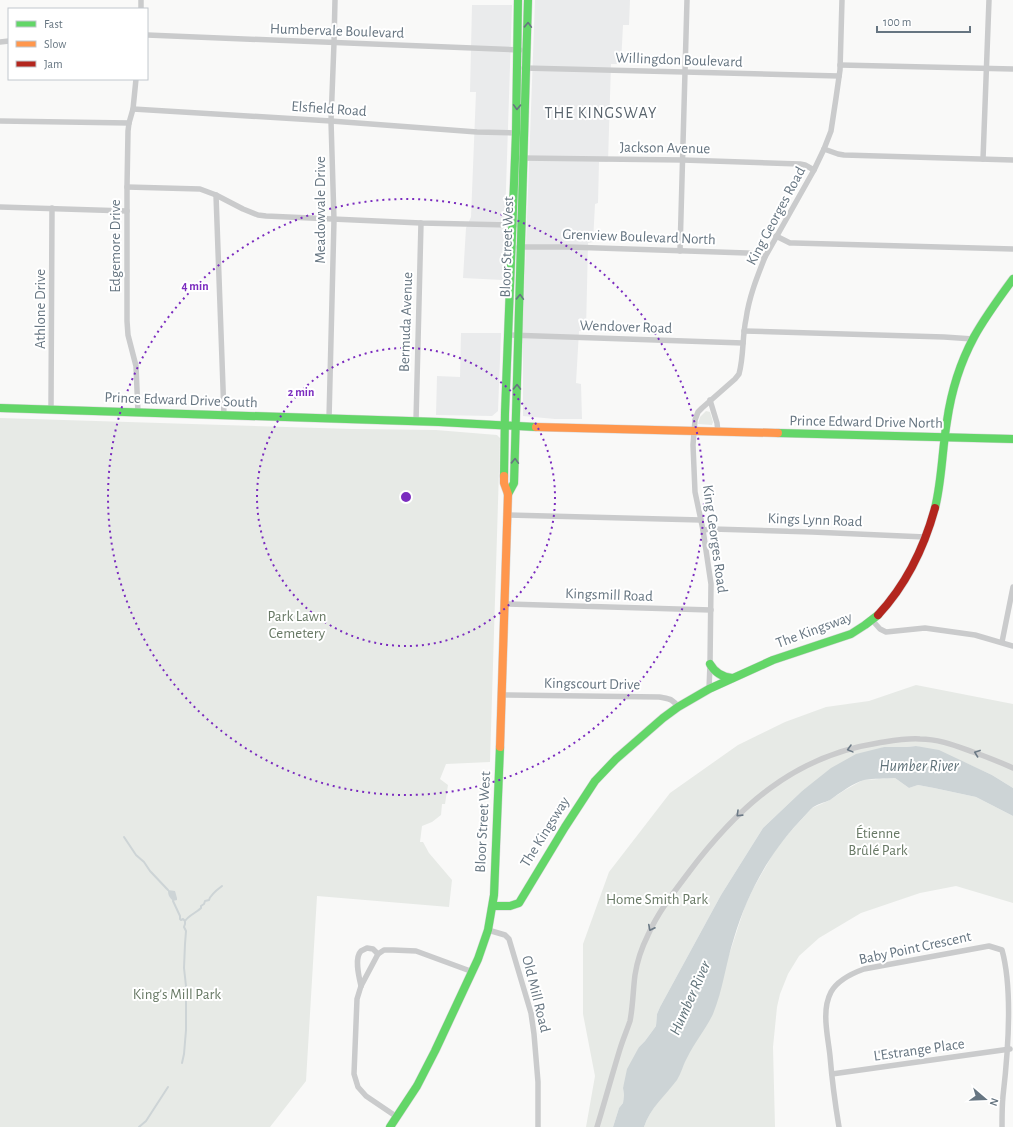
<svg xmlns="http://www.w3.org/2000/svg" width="1013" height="1127" font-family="'Alegreya Sans',sans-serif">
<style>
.built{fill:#eaebec}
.green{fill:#e7eae6}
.water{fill:#cdd4d6}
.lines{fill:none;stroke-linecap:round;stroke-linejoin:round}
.stream{stroke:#cdd4d6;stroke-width:2}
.fast-casing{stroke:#d5d6d6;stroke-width:9}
.slow-casing{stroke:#d5d6d6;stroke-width:9}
.jam-casing{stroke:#d5d6d6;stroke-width:9}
.street{stroke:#cacbcc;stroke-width:5.5}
.fast{stroke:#63d668;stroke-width:8}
.slow{stroke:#ff974d;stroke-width:8}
.jam{stroke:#b3261e;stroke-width:8}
.oneway{stroke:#667581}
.oneway2{stroke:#6b7985}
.ring{fill:none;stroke:#7b2cbf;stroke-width:2;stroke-dasharray:2 4}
.labels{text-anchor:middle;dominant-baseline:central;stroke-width:4;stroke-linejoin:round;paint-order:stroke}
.street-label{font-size:15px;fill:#667581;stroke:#fff}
.park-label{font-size:15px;fill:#687965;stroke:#fff}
.neighbourhood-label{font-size:16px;letter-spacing:1px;fill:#58636c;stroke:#fff}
.water-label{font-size:16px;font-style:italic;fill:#61737a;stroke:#fff}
.centre{fill:#7b2cbf;stroke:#fff;stroke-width:2}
.ring-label{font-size:12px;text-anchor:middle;font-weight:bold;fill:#7b2cbf;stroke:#fff;stroke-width:4;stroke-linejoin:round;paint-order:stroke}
</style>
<rect width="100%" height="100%" fill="#f9f9f8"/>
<g class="built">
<path d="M 535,0 L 630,0 L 629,25 L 623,25 L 621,64 L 611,64 L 608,162 L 599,162 L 598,203 L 595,204 L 593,242 L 588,243 L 586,331 L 579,331 L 576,383 L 581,384 L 582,419 L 555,419 L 523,416 L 523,327 Z"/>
<path d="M 472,5 L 512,5 L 503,280 L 463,278 L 466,228 L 471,217 L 476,92 L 470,92 Z"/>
<path d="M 461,333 L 501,333 L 498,411 L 492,416 L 436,415 L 437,376 L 460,377 Z"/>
</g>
<g class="green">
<path d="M 706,411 L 710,412 L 713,422 L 712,425 L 698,424 L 700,417 Z"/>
<path d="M 0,418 L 352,429 L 436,430 L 497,435 L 500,438 L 490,762 L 446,764 L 440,779 L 448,785 L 445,804 L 442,804 L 441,815 L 432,822 L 422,826 L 420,842 L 423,842 L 429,853 L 452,880 L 449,907 L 317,896 L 306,1081 L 270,1127 L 0,1127 Z"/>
<path d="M 916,685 L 1013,704 L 1013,788 L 992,775 L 966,763 L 916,746 L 907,747 L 884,747 L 813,783 L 802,791 L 763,828 L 721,895 L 660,1007 L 657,1014 L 656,1026 L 645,1041 L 639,1047 L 623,1088 L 624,1095 L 623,1103 L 619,1108 L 613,1127 L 586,1127 L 595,1076 L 583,1014 L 583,944 L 609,872 L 670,793 L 738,745 L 785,722 L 826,707 L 869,701 Z"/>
<path d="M 895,778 L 909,788 L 918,785 L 934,788 L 976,797 L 1013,816 L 1013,903 L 956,886 L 920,893 L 861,913 L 819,938 L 799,956 L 788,974 L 780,994 L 777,1007 L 773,1047 L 775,1127 L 644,1127 C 650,1108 666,1094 678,1078 L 730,952 L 745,906 L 753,889 L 774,852 L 789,833 L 812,808 L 828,801 L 845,790 L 863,780 Z"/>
</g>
<g class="water">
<path d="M 916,746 L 939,750 L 992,775 L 1013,788 L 1013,816 L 976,797 L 934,788 L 918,785 L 909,788 L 895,778 C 885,779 874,778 864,780 C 853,783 840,793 830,800 C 824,803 816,804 811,809 C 807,813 803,818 799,822 C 768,855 747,895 734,938 C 726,962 723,990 713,1014 C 706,1029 694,1043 687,1058 C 683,1065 681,1074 677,1080 C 665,1096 650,1108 644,1127 L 613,1127 L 619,1108 L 623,1103 L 624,1095 L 623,1088 L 627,1069 L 639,1047 L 645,1041 L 656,1026 L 657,1014 L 660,1007 L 721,895 L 763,828 L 802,791 L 831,768 L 856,754 L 884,747 L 907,747 Z"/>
<path d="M 168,890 L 175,891 L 177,898 L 177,900 L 173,901 C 169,897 168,895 168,890 Z"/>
</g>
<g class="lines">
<g class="stream">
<path d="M 124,837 L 136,855 L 144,862 L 150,871 L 168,890"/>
<path d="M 173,901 L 180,916 L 180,919 L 181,920 L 183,919 L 185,921"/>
<path d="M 182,1063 L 184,1054 L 186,1030 L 186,986 L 184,968 L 185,944 L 186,931 L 184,927 L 185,924 L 185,921 C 189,915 196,913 201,908 L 201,906 L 204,904 L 205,901 L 209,900 C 210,896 218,889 222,886"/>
<path d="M 139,1127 L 146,1121 L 168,1087"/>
</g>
<defs>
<g id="fast">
<path d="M 0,408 L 439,422 L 536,427"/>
<path d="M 778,433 L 1013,439"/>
<path d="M 504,476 L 505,413 L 516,133 L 518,0"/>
<path d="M 508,494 L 514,483 L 528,0"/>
<path d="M 935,508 C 942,480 942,450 947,421 C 951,393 960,363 974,337 C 985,317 999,298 1013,279"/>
<path d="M 710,664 C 715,673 722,677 732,678"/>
<path d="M 493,906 L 510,906 L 519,903 L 565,827 L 595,781 L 616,759 L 663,718 L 678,707 L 709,689 L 773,660 L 851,634 L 865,625 L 878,615"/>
<path d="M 390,1127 L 417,1086 L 435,1051 L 478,959 L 488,930 L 494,895 L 500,747"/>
</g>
<g id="slow">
<path d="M 536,427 L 778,433"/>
<path d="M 500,747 L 508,494 L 504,483 L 504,476"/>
</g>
<path id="jam" d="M 878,615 C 906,585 924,548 935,508"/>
</defs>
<use href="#fast" class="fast-casing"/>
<use href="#slow" class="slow-casing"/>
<use href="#jam" class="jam-casing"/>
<g class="street">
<path d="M 141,9 L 141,0"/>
<path d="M 147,35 L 520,50"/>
<path d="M 0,42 L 9,41"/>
<path d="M 840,65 L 1013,69"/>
<path d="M 524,68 L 839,76"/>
<path d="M 136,79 L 133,109 L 129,123 L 128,131 L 127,187 L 127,321 L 128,335 L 136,366 L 138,413"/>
<path d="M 133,109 L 331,121 L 477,132 L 518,133"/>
<path d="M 0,121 L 129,123"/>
<path d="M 824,149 L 838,154 L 844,155 L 1013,160"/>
<path d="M 521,158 L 683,160 L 800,164 L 805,165 L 814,170"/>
<path d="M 983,159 L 989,0"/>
<path d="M 127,187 L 200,189 L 216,195 L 243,209 L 258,215 L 266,216 L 421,223 L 515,225"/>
<path d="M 216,195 L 224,415"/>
<path d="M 0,207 L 127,211"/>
<path d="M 776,236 L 790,243 L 794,243 L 1013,249"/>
<path d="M 519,247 L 569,247 L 747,253 L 756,254 L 765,257"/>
<path d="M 680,251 L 687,0"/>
<path d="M 744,331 L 944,337 L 973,339"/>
<path d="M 509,335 L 743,343"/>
<path d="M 710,400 L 717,423 L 718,432"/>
<path d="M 51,410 L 52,208"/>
<path d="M 329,419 L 334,220 L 331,121 L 334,43 L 335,0"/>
<path d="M 416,421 L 421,223"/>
<path d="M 508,515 L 701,520"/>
<path d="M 703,530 L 712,529 L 812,532 L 925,537"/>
<path d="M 505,604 L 711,610"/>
<path d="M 872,620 L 880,629 L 886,632 L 925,628 L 975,635 L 1013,646"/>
<path d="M 1002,642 L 1013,587"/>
<path d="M 709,689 L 710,664 L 711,584 L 703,530 L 695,492 L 693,445 L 695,420 L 698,412 L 702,408 L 735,379 L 739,374 C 744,356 742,337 746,319 C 749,297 757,277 765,257 L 814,170 L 824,149 L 831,131 L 836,98 L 840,70 L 842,0"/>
<path d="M 502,695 L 659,697 C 669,699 672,698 678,707"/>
<path d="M 488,930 L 505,935 L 509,939 L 531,1013 L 534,1034 L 538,1082 L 538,1127"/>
<path d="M 361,986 C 359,977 354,958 361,951 C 363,950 365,949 367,948 L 373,949 L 378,954"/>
<path d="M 832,1074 L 1010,1049"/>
<path d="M 397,1117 L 366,1096 L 358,1087 L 354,1074 L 357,999 L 361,986 L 378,954 L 384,950 L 393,950 L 416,951 L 473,972"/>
<path d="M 597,1127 C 605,1101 612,1075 620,1049 C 623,1039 627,1030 630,1021 C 633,1006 633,990 635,975 C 637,962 642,947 648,935 C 658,912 674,892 689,872 C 738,807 794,756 878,743 C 891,741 906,738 920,739 C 939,739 956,746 973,752 C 987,757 1000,762 1013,768"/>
<path d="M 839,1127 C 835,1103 832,1080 830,1056 C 828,1036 821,1011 831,992 C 837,981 853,973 864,969 L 989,946 L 1002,950 C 1013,990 1008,1053 1003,1096 C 1002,1106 1002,1117 1002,1127"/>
</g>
<use href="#fast" class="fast"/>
<use href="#slow" class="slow"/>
<use href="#jam" class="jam"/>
</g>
<defs><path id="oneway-chevron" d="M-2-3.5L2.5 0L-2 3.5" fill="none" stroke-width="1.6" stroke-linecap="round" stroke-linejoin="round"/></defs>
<g class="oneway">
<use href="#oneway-chevron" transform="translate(528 25) rotate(-88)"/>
<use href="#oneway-chevron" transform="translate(517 107) rotate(92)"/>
<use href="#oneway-chevron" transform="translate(520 297) rotate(-88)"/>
<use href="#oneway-chevron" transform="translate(517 387) rotate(-89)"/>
<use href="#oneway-chevron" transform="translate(515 461) rotate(-88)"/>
</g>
<g class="oneway2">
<use href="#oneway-chevron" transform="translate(850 749) rotate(165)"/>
<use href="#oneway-chevron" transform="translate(977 753) rotate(-160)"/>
<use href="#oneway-chevron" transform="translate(739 814) rotate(136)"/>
<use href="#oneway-chevron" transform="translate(651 928) rotate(117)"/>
</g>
<g class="ring">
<circle cx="406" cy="497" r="149"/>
<circle cx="406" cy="497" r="298"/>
</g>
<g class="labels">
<g class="street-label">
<text transform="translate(337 31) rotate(2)">Humbervale Boulevard</text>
<text transform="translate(679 60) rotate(2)">Willingdon Boulevard</text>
<text transform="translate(329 109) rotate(4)">Elsfield Road</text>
<text transform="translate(665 148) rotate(1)">Jackson Avenue</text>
<text transform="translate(320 210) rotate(-90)">Meadowvale Drive</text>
<text transform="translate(776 216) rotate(-62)">King Georges Road</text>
<text transform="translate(639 237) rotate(2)">Grenview Boulevard North</text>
<text transform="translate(115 246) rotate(-90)">Edgemore Drive</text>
<text transform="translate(507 247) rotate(-88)">Bloor Street West</text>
<text transform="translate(40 309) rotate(-90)">Athlone Drive</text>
<text transform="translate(406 322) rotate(-88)">Bermuda Avenue</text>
<text transform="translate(626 327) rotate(2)">Wendover Road</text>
<text transform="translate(181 400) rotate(2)">Prince Edward Drive South</text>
<text transform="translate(866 422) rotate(1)">Prince Edward Drive North</text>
<text transform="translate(815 520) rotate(2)">Kings Lynn Road</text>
<text transform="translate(715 539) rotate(82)">King Georges Road</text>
<text transform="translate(609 595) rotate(2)">Kingsmill Road</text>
<text transform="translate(814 630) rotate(-20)">The Kingsway</text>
<text transform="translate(592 684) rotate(1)">Kingscourt Drive</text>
<text transform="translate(483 822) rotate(-87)">Bloor Street West</text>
<text transform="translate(545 832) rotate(-58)">The Kingsway</text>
<text transform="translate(915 948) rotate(-12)">Baby Point Crescent</text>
<text transform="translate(536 994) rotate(76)">Old Mill Road</text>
<text transform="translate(919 1050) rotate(-8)">L'Estrange Place</text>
</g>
<g class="park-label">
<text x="297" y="616">Park Lawn<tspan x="297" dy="17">Cemetery</tspan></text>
<text x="878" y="833">Étienne<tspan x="878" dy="17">Brûlé Park</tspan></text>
<text x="657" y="899">Home Smith Park</text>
<text x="177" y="994">King's Mill Park</text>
</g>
<g class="neighbourhood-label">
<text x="601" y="113">THE KINGSWAY</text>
</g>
<g class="water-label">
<text x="919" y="766">Humber River</text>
<text transform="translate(690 998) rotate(-66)">Humber River</text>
</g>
</g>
<circle cx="406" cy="497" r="6" class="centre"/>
<g class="ring-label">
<text x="195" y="290">4 min</text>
<text x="301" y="396">2 min</text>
</g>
<rect x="8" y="8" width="140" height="72" fill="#ffffff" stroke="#c2c8cd"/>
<rect x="16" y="21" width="20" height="6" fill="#63d668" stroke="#c2c8cd"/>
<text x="44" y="28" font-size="12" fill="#667581">Fast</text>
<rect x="16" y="41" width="20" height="6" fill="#ff974d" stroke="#c2c8cd"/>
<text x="44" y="48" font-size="12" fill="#667581">Slow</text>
<rect x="16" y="61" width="20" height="6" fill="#b3261e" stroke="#c2c8cd"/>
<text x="44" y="68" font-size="12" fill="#667581">Jam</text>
<g transform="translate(985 1099) rotate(109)" stroke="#ffffff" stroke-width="3" paint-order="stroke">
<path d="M0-3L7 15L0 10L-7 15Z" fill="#667581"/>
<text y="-6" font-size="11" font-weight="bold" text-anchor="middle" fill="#667581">N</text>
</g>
<path d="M877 26v6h93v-6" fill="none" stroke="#667581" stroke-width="2"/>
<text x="883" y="26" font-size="12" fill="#667581" stroke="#ffffff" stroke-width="3" paint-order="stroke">100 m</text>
</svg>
